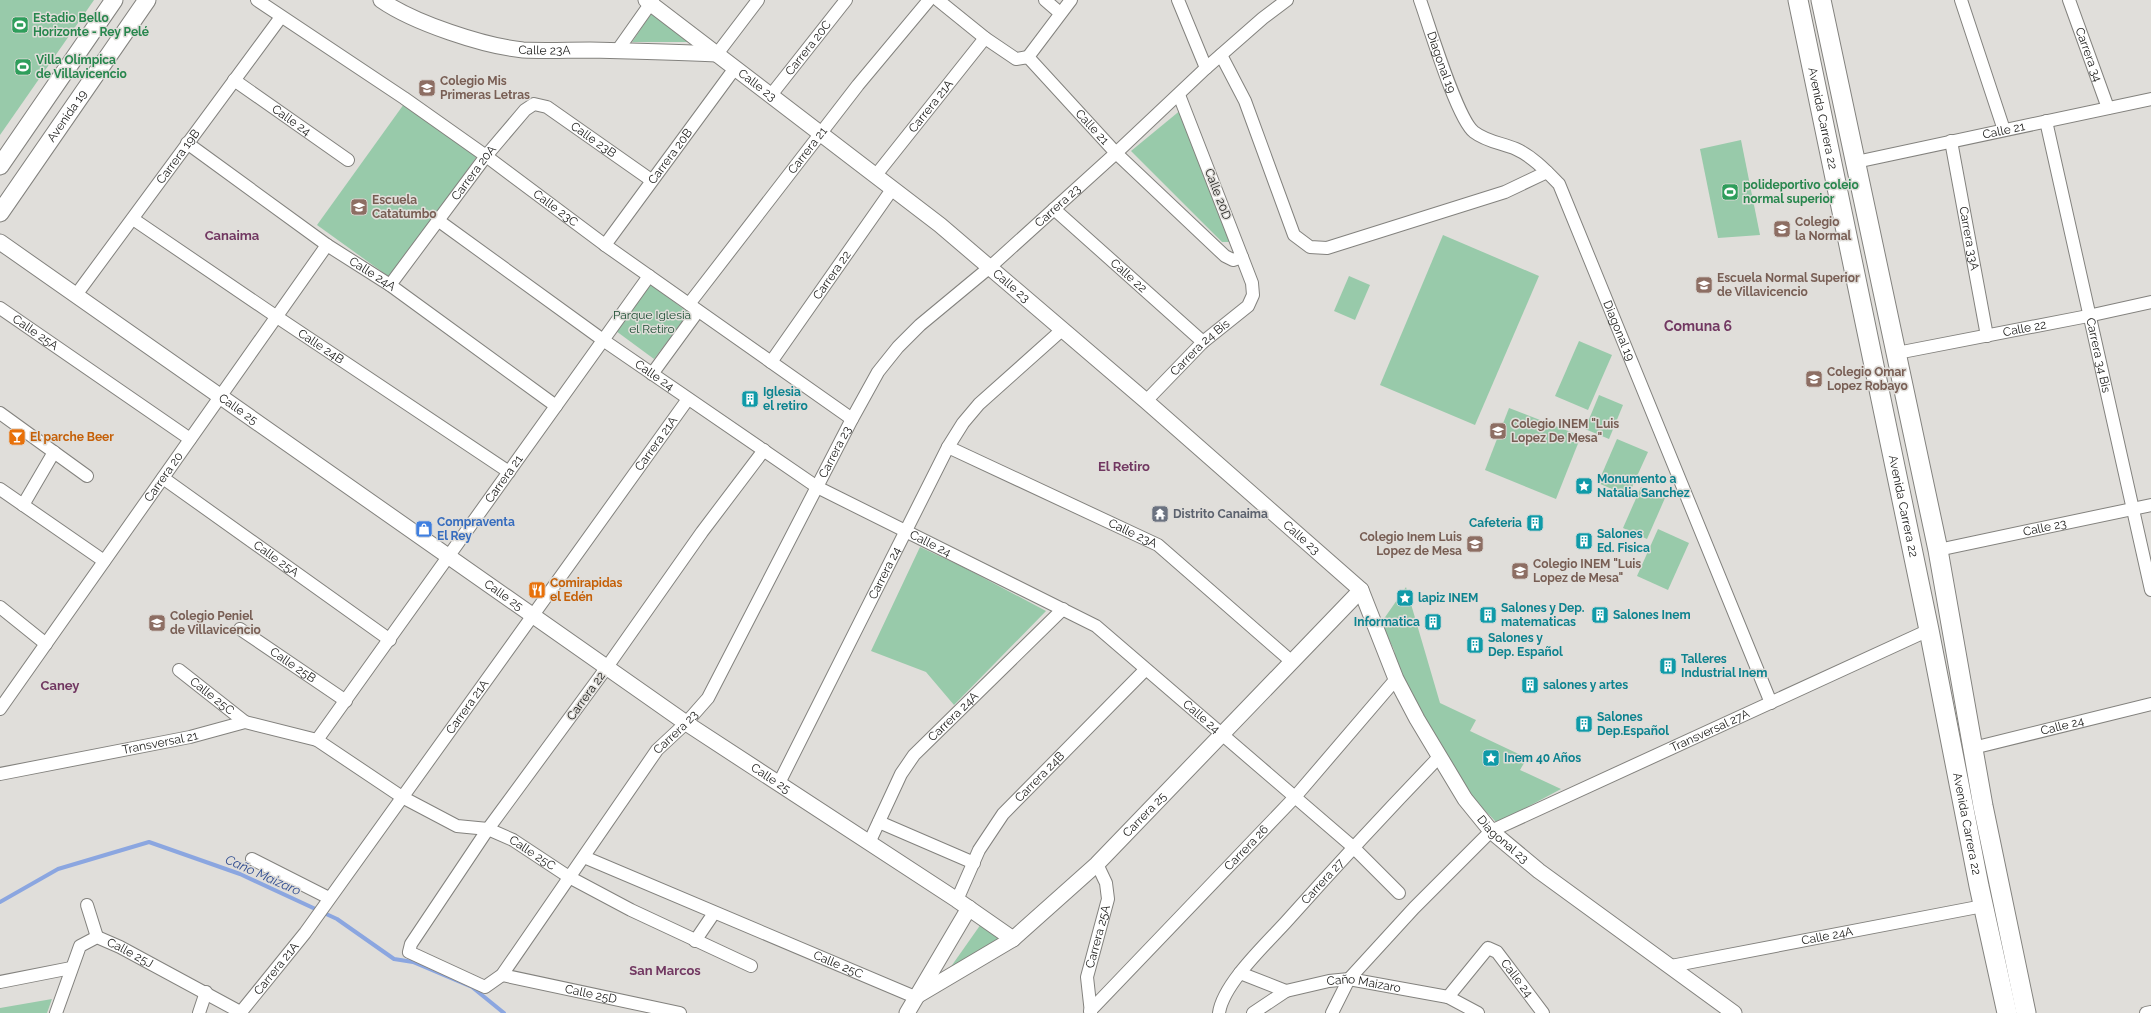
<svg xmlns="http://www.w3.org/2000/svg" width="2151" height="1013" font-family="Raleway,sans-serif">
<style>
.green{fill:#98caaa}
.lines{fill:none;stroke-linecap:round;stroke-linejoin:round}
.stream{stroke:#8ba6e0;stroke-width:4}
.minor-casing{stroke:#83827e;stroke-width:14}
.tertiary-casing{stroke:#83827e;stroke-width:17}
.secondary-casing{stroke:#83827e;stroke-width:19}
.primary-casing{stroke:#83827e;stroke-width:21}
.minor{stroke:#fff;stroke-width:12}
.tertiary{stroke:#fff;stroke-width:15}
.secondary{stroke:#fff;stroke-width:17}
.primary{stroke:#fff;stroke-width:19}
.labels{text-anchor:middle;dominant-baseline:central;stroke-width:3;stroke-linejoin:round;paint-order:stroke}
.leisure-label{font-size:12px;font-weight:bold;fill:#27864d;stroke:#e0deda;text-anchor:start}
.street-label{font-size:12px;fill:#1c1c1a;stroke:#e0deda}
.education-label{font-size:12px;font-weight:bold;fill:#785e54;stroke:#e0deda;text-anchor:start}
.park-label{font-size:12px;fill:#1a4c31;stroke:#e0deda}
.culture-label{font-size:12px;font-weight:bold;fill:#0d838f;stroke:#e0deda;text-anchor:start}
.food-label{font-size:12px;font-weight:bold;fill:#c56008;stroke:#e0deda;text-anchor:start}
.worship-label{font-size:12px;font-weight:bold;fill:#5b616d;stroke:#e0deda;text-anchor:start}
.shop-label{font-size:12px;font-weight:bold;fill:#366cbe;stroke:#e0deda;text-anchor:start}
.neighbourhood-label{font-size:13px;font-weight:bold;fill:#713761;stroke:#e0deda}
.water-label{font-size:13px;font-style:italic;fill:#2e4b90;stroke:#e0deda}
.quarter-label{font-size:14px;font-weight:bold;fill:#713761;stroke:#e0deda}
</style>
<rect width="100%" height="100%" fill="#e0deda"/>
<g class="green">
<path d="M 0,0 L 94,0 L 0,135 Z"/>
<path d="M 655,8 L 694,42 L 632,42 Z"/>
<path d="M 404,104 L 477,156 L 392,279 L 317,225 Z"/>
<path d="M 1182,109 L 1232,242 L 1222,242 L 1131,151 Z"/>
<path d="M 1741,140 L 1760,235 L 1718,238 L 1700,149 Z"/>
<path d="M 1443,235 L 1539,276 L 1475,425 L 1380,385 Z"/>
<path d="M 1349,276 L 1370,285 L 1355,320 L 1334,311 Z"/>
<path d="M 650,284 L 689,313 L 654,359 L 616,331 Z"/>
<path d="M 1579,341 L 1612,355 L 1588,410 L 1555,396 Z"/>
<path d="M 1599,395 L 1623,405 L 1609,439 L 1585,429 Z"/>
<path d="M 1509,408 L 1581,436 L 1556,499 L 1485,470 Z"/>
<path d="M 1617,439 L 1648,452 L 1628,496 L 1598,483 Z"/>
<path d="M 1641,487 L 1665,498 L 1647,539 L 1623,528 Z"/>
<path d="M 1658,529 L 1689,543 L 1668,590 L 1637,576 Z"/>
<path d="M 920,547 L 963,567 L 1046,611 L 954,705 L 926,672 L 871,651 Z"/>
<path d="M 1406,587 L 1440,703 L 1476,720 L 1470,731 L 1527,758 L 1520,770 L 1561,789 L 1497,823 L 1471,796 L 1399,678 L 1394,650 L 1381,623 Z"/>
<path d="M 981,924 L 1004,940 L 943,978 Z"/>
<path d="M 52,999 L 47,1013 L 0,1013 L 0,1008 Z"/>
</g>
<g class="lines">
<path class="stream" d="M 0,902 L 58,869 L 149,842 L 240,874 L 337,919 L 394,959 L 413,962 L 472,987 L 504,1013"/>
<defs>
<g id="minor">
<path id="s1" d="M 257,0 L 404,98 L 486,156 L 605,245 L 852,419"/>
<path id="s2" d="M 938,0 L 985,38 L 1016,59 L 1028,57 L 1116,153 L 1225,256 L 1233,260 L 1242,257"/>
<path d="M 1045,0 L 1060,13"/>
<path d="M 1178,0 L 1206,68"/>
<path id="s3" d="M 1420,0 C 1429,25 1457,119 1474,132 C 1487,142 1502,143 1516,149 C 1532,156 1547,172 1559,184 L 1771,703"/>
<path d="M 1961,0 L 2004,130"/>
<path id="s4" d="M 2069,0 L 2108,108"/>
<path d="M 617,51 L 653,0"/>
<path d="M 717,54 L 758,0"/>
<path d="M 1221,55 L 1245,101 L 1294,235 L 1310,247 L 1327,248 L 1505,192 L 1547,172"/>
<path d="M 1028,57 L 1071,0"/>
<path id="s5" d="M 234,80 L 348,160"/>
<path id="s6" d="M 771,95 L 846,0"/>
<path id="s7" d="M 2046,121 L 2151,590"/>
<path id="s8" d="M 1951,141 L 1987,336"/>
<path id="s9" d="M 187,143 L 327,245 L 390,285 L 556,406"/>
<path id="s10" d="M 1856,162 L 2151,99"/>
<path id="s11" d="M 876,175 L 985,38"/>
<path id="s12" d="M 1054,209 L 1203,342"/>
<path id="s13" d="M 133,219 L 277,317 L 509,472"/>
<path id="s14" d="M 439,221 L 603,340 L 817,487 L 1096,626 L 1353,847 L 1399,893"/>
<path id="s15" d="M 605,245 L 735,68"/>
<path id="s16" d="M 390,285 L 486,156 L 525,110 L 534,104 L 547,107 L 651,180"/>
<path id="s17" d="M 76,295 L 281,17"/>
<path id="s18" d="M 689,304 L 858,85 L 929,0"/>
<path id="s19" d="M 0,308 L 190,439"/>
<path id="s20" d="M 1897,353 L 2088,316 L 2151,302"/>
<path id="s21" d="M 771,362 L 893,188"/>
<path d="M 652,374 L 698,311"/>
<path id="s22" d="M 1146,401 L 1203,342 L 1248,306 L 1253,295 L 1252,283 L 1242,257 L 1179,95"/>
<path d="M 0,413 L 87,476"/>
<path id="s23" d="M 948,447 L 1158,545 L 1291,661"/>
<path id="s24" d="M 764,450 L 702,532 L 607,667 L 488,829 L 411,944 L 409,952 L 485,987 L 502,975 L 657,750 L 686,723 L 708,698 L 852,419 L 878,372 L 898,347 L 920,325 L 990,267 L 1116,153 L 1206,68 L 1263,18 L 1287,0"/>
<path id="s25" d="M 163,478 L 390,640"/>
<path d="M 0,489 L 104,561"/>
<path d="M 23,505 L 54,452"/>
<path id="s26" d="M 1938,550 L 2151,505"/>
<path d="M 0,607 L 46,644"/>
<path id="s27" d="M 240,629 L 346,701"/>
<path id="s28" d="M 179,670 L 245,722"/>
<path id="s29" d="M 0,709 L 327,245"/>
<path id="s30" d="M 317,740 L 649,276"/>
<path id="s31" d="M 1973,748 L 2151,704"/>
<path id="s32" d="M 0,774 L 190,737 L 245,722 L 317,740 L 402,797 L 457,826 L 488,829 L 513,840 L 569,877 L 631,910 L 751,966"/>
<path id="s33" d="M 779,783 L 948,447 L 963,423 L 979,404 L 1063,329"/>
<path d="M 879,822 L 974,863"/>
<path id="s34" d="M 869,843 L 901,774 L 914,755 L 1063,609"/>
<path id="s35" d="M 584,857 L 915,997"/>
<path d="M 252,859 L 329,898"/>
<path id="s36" d="M 957,900 L 979,850 L 1003,814 L 1145,670"/>
<path d="M 87,905 L 97,937"/>
<path d="M 695,941 L 714,913"/>
<path id="s37" d="M 1671,966 L 1983,906"/>
<path d="M 1240,973 L 1286,991"/>
<path id="s38" d="M 502,975 L 680,1013"/>
<path d="M 0,982 L 71,968"/>
<path id="s39" d="M 1448,997 L 1488,948 L 1497,952 L 1543,1013"/>
<path id="s40" d="M 1090,1011 L 1295,797 L 1396,679"/>
<path id="s41" d="M 241,1012 L 305,933 L 688,399"/>
<path id="s42" d="M 56,1013 L 80,946 L 97,937 L 120,947 L 242,1013"/>
<path d="M 199,1013 L 206,992"/>
<path id="s43" d="M 1091,1013 L 1087,977 L 1108,899 L 1106,883 L 1097,864"/>
<path id="s44" d="M 1219,1013 C 1223,984 1266,944 1286,922 C 1336,866 1387,811 1439,757"/>
<path id="s45" d="M 1253,1013 L 1286,991 L 1329,981 L 1349,979 L 1448,997 L 1478,1013"/>
<path id="s46" d="M 1332,1013 L 1349,979 L 1414,908 L 1491,831 L 1929,630"/>
<path d="M 2146,1013 L 2151,1012"/>
</g>
<g id="tertiary">
<path id="s47" d="M 381,0 C 414,23 484,46 523,50 C 545,51 568,50 590,50 C 632,51 674,52 717,54"/>
<path id="s48" d="M 646,0 L 940,225 L 1146,401 L 1361,590 L 1396,679 L 1417,719 L 1465,799 L 1491,831 L 1539,871 L 1734,1013"/>
<path id="s49" d="M 0,242 L 686,723 L 957,900 L 1013,939"/>
<path id="s50" d="M 915,997 L 1013,939 L 1097,864 L 1361,590"/>
<path d="M 907,1013 L 969,908"/>
</g>
<g id="secondary">
<path d="M 0,166 L 114,0"/>
<path id="s51" d="M 0,213 L 147,0"/>
</g>
<g id="primary">
<path id="s52" d="M 1798,0 L 1929,630 L 1979,886 L 2007,1013"/>
<path d="M 1821,0 L 1938,550 L 1983,806 L 2026,1013"/>
</g>
</defs>
<use href="#minor" class="minor-casing"/>
<use href="#tertiary" class="tertiary-casing"/>
<use href="#secondary" class="secondary-casing"/>
<use href="#primary" class="primary-casing"/>
<use href="#minor" class="minor"/>
<use href="#tertiary" class="tertiary"/>
<use href="#secondary" class="secondary"/>
<use href="#primary" class="primary"/>
</g>
<defs>
<symbol id="stadium-square" viewBox="-11 -11 22 22"><rect x="-9" y="-9" width="18" height="18" rx="4" fill="#2e9e5b" stroke="#e0deda"/><path d="M0-5a6.5 5 0 1 0 0 10a6.5 5 0 1 0 0-10ZM-3.5-1.8h7v3.6h-7Z" fill="#fff"/></symbol>
<symbol id="school-square" viewBox="-11 -11 22 22"><rect x="-9" y="-9" width="18" height="18" rx="4" fill="#8d6e63" stroke="#e0deda"/><path d="M0-5L7-2L0 1L-7-2ZM-4 1L0 2.5L4 1V4Q0 6-4 4Z" fill="#fff"/></symbol>
<symbol id="building-square" viewBox="-11 -11 22 22"><rect x="-9" y="-9" width="18" height="18" rx="4" fill="#0f9aa8" stroke="#e0deda"/><path d="M-4-6H4V6H1V3H-1V6H-4ZM-2.5-4.3h1.7v1.8h-1.7ZM.8-4.3h1.7v1.8H.8ZM-2.5-1h1.7V.8h-1.7ZM.8-1h1.7V.8H.8Z" fill="#fff"/></symbol>
<symbol id="bar-square" viewBox="-11 -11 22 22"><rect x="-9" y="-9" width="18" height="18" rx="4" fill="#e8710a" stroke="#e0deda"/><path d="M-6-5H6L.8 .8V4.5H3.5V6h-7V4.5H-.8V.8Z" fill="#fff"/></symbol>
<symbol id="sight-square" viewBox="-11 -11 22 22"><rect x="-9" y="-9" width="18" height="18" rx="4" fill="#0f9aa8" stroke="#e0deda"/><path d="M0-6L1.8-2.2L6-1.7L2.9 1.2L3.7 5.4L0 3.3L-3.7 5.4L-2.9 1.2L-6-1.7L-1.8-2.2Z" fill="#fff"/></symbol>
<symbol id="temple-square" viewBox="-11 -11 22 22"><rect x="-9" y="-9" width="18" height="18" rx="4" fill="#6b7280" stroke="#e0deda"/><path d="M0-6L5-2H3V0L6.5 2.5H4V6H1.5V3h-3V6H-4V2.5H-6.5L-3 0V-2H-5Z" fill="#fff"/></symbol>
<symbol id="shop-square" viewBox="-11 -11 22 22"><rect x="-9" y="-9" width="18" height="18" rx="4" fill="#3f7fe0" stroke="#e0deda"/><path d="M-5-2.5h2.3a2.7 3.5 0 0 1 5.4 0H5L5.5 6h-11ZM-1.5-2.5h3a1.5 2.3 0 0 0-3 0Z" fill="#fff"/></symbol>
<symbol id="restaurant-square" viewBox="-11 -11 22 22"><rect x="-9" y="-9" width="18" height="18" rx="4" fill="#e8710a" stroke="#e0deda"/><path d="M-5-6h1v4h1v-4h1v4h1v-4h1v5L-1.5 .5V6h-2V.5L-5-1ZM5-6V6H3V1.5H1.5Q1.5-4 5-6Z" fill="#fff"/></symbol>
</defs>
<g fill-rule="evenodd">
<use href="#stadium-square" x="10" y="15" width="20" height="20"/>
<use href="#stadium-square" x="13" y="57" width="20" height="20"/>
<use href="#school-square" x="417" y="78" width="20" height="20"/>
<use href="#stadium-square" x="1720" y="182" width="20" height="20"/>
<use href="#school-square" x="349" y="197" width="20" height="20"/>
<use href="#school-square" x="1772" y="219" width="20" height="20"/>
<use href="#school-square" x="1694" y="275" width="20" height="20"/>
<use href="#school-square" x="1804" y="369" width="20" height="20"/>
<use href="#building-square" x="740" y="389" width="20" height="20"/>
<use href="#school-square" x="1488" y="421" width="20" height="20"/>
<use href="#bar-square" x="7" y="427" width="20" height="20"/>
<use href="#sight-square" x="1574" y="476" width="20" height="20"/>
<use href="#temple-square" x="1150" y="504" width="20" height="20"/>
<use href="#building-square" x="1525" y="513" width="20" height="20"/>
<use href="#shop-square" x="414" y="519" width="20" height="20"/>
<use href="#building-square" x="1574" y="531" width="20" height="20"/>
<use href="#school-square" x="1465" y="534" width="20" height="20"/>
<use href="#school-square" x="1510" y="561" width="20" height="20"/>
<use href="#restaurant-square" x="527" y="580" width="20" height="20"/>
<use href="#sight-square" x="1395" y="588" width="20" height="20"/>
<use href="#building-square" x="1478" y="605" width="20" height="20"/>
<use href="#building-square" x="1590" y="605" width="20" height="20"/>
<use href="#building-square" x="1423" y="612" width="20" height="20"/>
<use href="#school-square" x="147" y="613" width="20" height="20"/>
<use href="#building-square" x="1465" y="635" width="20" height="20"/>
<use href="#building-square" x="1658" y="656" width="20" height="20"/>
<use href="#building-square" x="1520" y="675" width="20" height="20"/>
<use href="#building-square" x="1574" y="714" width="20" height="20"/>
<use href="#sight-square" x="1481" y="748" width="20" height="20"/>
</g>
<g class="labels">
<g class="leisure-label">
<text x="33" y="18">Estadio Bello<tspan x="33" dy="14">Horizonte - Rey Pelé</tspan></text>
<text x="36" y="60">Villa Olímpica<tspan x="36" dy="14">de Villavicencio</tspan></text>
<text x="1743" y="185">polideportivo coleio<tspan x="1743" dy="14">normal superior</tspan></text>
</g>
<g class="street-label">
<text stroke="none"><textPath href="#s6" startOffset="60">Carrera 20C</textPath></text>
<text stroke="none"><textPath href="#s47" startOffset="173">Calle 23A</textPath></text>
<text stroke="none"><textPath href="#s4" startOffset="58">Carrera 34</textPath></text>
<text stroke="none"><textPath href="#s3" startOffset="66">Diagonal 19</textPath></text>
<text stroke="none"><textPath href="#s48" startOffset="140">Calle 23</textPath></text>
<text stroke="none"><textPath href="#s11" startOffset="88">Carrera 21A</textPath></text>
<text stroke="none"><textPath href="#s51" startOffset="118">Avenida 19</textPath></text>
<text stroke="none"><textPath href="#s52" startOffset="121">Avenida Carrera 22</textPath></text>
<text stroke="none"><textPath href="#s5" startOffset="70">Calle 24</textPath></text>
<text stroke="none"><textPath href="#s2" startOffset="205">Calle 21</textPath></text>
<text stroke="none"><textPath href="#s10" startOffset="151">Calle 21</textPath></text>
<text stroke="none"><textPath href="#s16" startOffset="302">Calle 23B</textPath></text>
<text stroke="none"><textPath href="#s18" startOffset="194">Carrera 21</textPath></text>
<text stroke="none"><textPath href="#s17" startOffset="172">Carrera 19B</textPath></text>
<text stroke="none"><textPath href="#s15" startOffset="110">Carrera 20B</textPath></text>
<text stroke="none"><textPath href="#s16" startOffset="140">Carrera 20A</textPath></text>
<text transform="translate(1218 194) rotate(69)">Calle 20D</text>
<text stroke="none"><textPath href="#s24" startOffset="1679">Carrera 23</textPath></text>
<text stroke="none"><textPath href="#s1" startOffset="364">Calle 23C</textPath></text>
<text stroke="none"><textPath href="#s8" startOffset="99">Carrera 33A</textPath></text>
<text stroke="none"><textPath href="#s9" startOffset="227">Calle 24A</textPath></text>
<text stroke="none"><textPath href="#s21" startOffset="106">Carrera 22</textPath></text>
<text stroke="none"><textPath href="#s12" startOffset="100">Calle 22</textPath></text>
<text stroke="none"><textPath href="#s48" startOffset="464">Calle 23</textPath></text>
<text stroke="none"><textPath href="#s20" startOffset="130">Calle 22</textPath></text>
<text stroke="none"><textPath href="#s3" startOffset="403">Diagonal 19</textPath></text>
<text stroke="none"><textPath href="#s19" startOffset="43">Calle 25A</textPath></text>
<text stroke="none"><textPath href="#s13" startOffset="227">Calle 24B</textPath></text>
<text stroke="none"><textPath href="#s22" startOffset="76">Carrera 24 Bis</textPath></text>
<text stroke="none"><textPath href="#s7" startOffset="240">Carrera 34 Bis</textPath></text>
<text stroke="none"><textPath href="#s14" startOffset="265">Calle 24</textPath></text>
<text stroke="none"><textPath href="#s49" startOffset="291">Calle 25</textPath></text>
<text stroke="none"><textPath href="#s41" startOffset="704">Carrera 21A</textPath></text>
<text stroke="none"><textPath href="#s24" startOffset="1343">Carrera 23</textPath></text>
<text stroke="none"><textPath href="#s29" startOffset="284">Carrera 20</textPath></text>
<text stroke="none"><textPath href="#s30" startOffset="321">Carrera 21</textPath></text>
<text stroke="none"><textPath href="#s52" startOffset="517">Avenida Carrera 22</textPath></text>
<text stroke="none"><textPath href="#s26" startOffset="109">Calle 23</textPath></text>
<text stroke="none"><textPath href="#s23" startOffset="204">Calle 23A</textPath></text>
<text stroke="none"><textPath href="#s48" startOffset="848">Calle 23</textPath></text>
<text stroke="none"><textPath href="#s14" startOffset="589">Calle 24</textPath></text>
<text stroke="none"><textPath href="#s25" startOffset="139">Calle 25A</textPath></text>
<text stroke="none"><textPath href="#s33" startOffset="235">Carrera 24</textPath></text>
<text stroke="none"><textPath href="#s49" startOffset="615">Calle 25</textPath></text>
<text stroke="none"><textPath href="#s27" startOffset="64">Calle 25B</textPath></text>
<text stroke="none"><textPath href="#s28" startOffset="42">Calle 25C</textPath></text>
<text transform="translate(586 696) rotate(-54)">Carrera 22</text>
<text stroke="none"><textPath href="#s41" startOffset="380">Carrera 21A</textPath></text>
<text stroke="none"><textPath href="#s34" startOffset="154">Carrera 24A</textPath></text>
<text stroke="none"><textPath href="#s14" startOffset="913">Calle 24</textPath></text>
<text stroke="none"><textPath href="#s31" startOffset="92">Calle 24</textPath></text>
<text stroke="none"><textPath href="#s46" startOffset="484">Transversal 27A</textPath></text>
<text stroke="none"><textPath href="#s24" startOffset="1019">Carrera 23</textPath></text>
<text stroke="none"><textPath href="#s32" startOffset="163">Transversal 21</textPath></text>
<text stroke="none"><textPath href="#s36" startOffset="150">Carrera 24B</textPath></text>
<text stroke="none"><textPath href="#s49" startOffset="939">Calle 25</textPath></text>
<text stroke="none"><textPath href="#s50" startOffset="295">Carrera 25</textPath></text>
<text stroke="none"><textPath href="#s52" startOffset="841">Avenida Carrera 22</textPath></text>
<text stroke="none"><textPath href="#s48" startOffset="1217">Diagonal 23</textPath></text>
<text stroke="none"><textPath href="#s40" startOffset="226">Carrera 26</textPath></text>
<text stroke="none"><textPath href="#s32" startOffset="571">Calle 25C</textPath></text>
<text stroke="none"><textPath href="#s44" startOffset="169">Carrera 27</textPath></text>
<text stroke="none"><textPath href="#s43" startOffset="78">Carrera 25A</textPath></text>
<text stroke="none"><textPath href="#s37" startOffset="159">Calle 24A</textPath></text>
<text stroke="none"><textPath href="#s42" startOffset="127">Calle 25J</textPath></text>
<text stroke="none"><textPath href="#s35" startOffset="276">Calle 25C</textPath></text>
<text stroke="none"><textPath href="#s41" startOffset="56">Carrera 21A</textPath></text>
<text stroke="none"><textPath href="#s39" startOffset="106">Calle 24</textPath></text>
<text stroke="none"><textPath href="#s45" startOffset="119">Caño Maizaro</textPath></text>
<text stroke="none"><textPath href="#s38" startOffset="91">Calle 25D</textPath></text>
</g>
<g class="education-label">
<text x="440" y="81">Colegio Mis<tspan x="440" dy="14">Primeras Letras</tspan></text>
<text x="372" y="200">Escuela<tspan x="372" dy="14">Catatumbo</tspan></text>
<text x="1795" y="222">Colegio<tspan x="1795" dy="14">la Normal</tspan></text>
<text x="1717" y="278">Escuela Normal Superior<tspan x="1717" dy="14">de Villavicencio</tspan></text>
<text x="1827" y="372">Colegio Omar<tspan x="1827" dy="14">Lopez Robayo</tspan></text>
<text x="1511" y="424">Colegio INEM "Luis<tspan x="1511" dy="14">Lopez De Mesa"</tspan></text>
<text x="1462" y="537" text-anchor="end">Colegio Inem Luis<tspan x="1462" dy="14">Lopez de Mesa</tspan></text>
<text x="1533" y="564">Colegio INEM "Luis<tspan x="1533" dy="14">Lopez de Mesa"</tspan></text>
<text x="170" y="616">Colegio Peniel<tspan x="170" dy="14">de Villavicencio</tspan></text>
</g>
<g class="park-label">
<text x="652" y="315">Parque Iglesia<tspan x="652" dy="14">el Retiro</tspan></text>
</g>
<g class="culture-label">
<text x="763" y="392">Iglesia<tspan x="763" dy="14">el retiro</tspan></text>
<text x="1597" y="479">Monumento a<tspan x="1597" dy="14">Natalia Sanchez</tspan></text>
<text x="1522" y="523" text-anchor="end">Cafeteria</text>
<text x="1597" y="534">Salones<tspan x="1597" dy="14">Ed. Fisica</tspan></text>
<text x="1418" y="598">lapiz INEM</text>
<text x="1501" y="608">Salones y Dep.<tspan x="1501" dy="14">matematicas</tspan></text>
<text x="1613" y="615">Salones Inem</text>
<text x="1420" y="622" text-anchor="end">Informatica</text>
<text x="1488" y="638">Salones y<tspan x="1488" dy="14">Dep. Español</tspan></text>
<text x="1681" y="659">Talleres<tspan x="1681" dy="14">Industrial Inem</tspan></text>
<text x="1543" y="685">salones y artes</text>
<text x="1597" y="717">Salones<tspan x="1597" dy="14">Dep.Español</tspan></text>
<text x="1504" y="758">Inem 40 Años</text>
</g>
<g class="food-label">
<text x="30" y="437">El parche Beer</text>
<text x="550" y="583">Comirapidas<tspan x="550" dy="14">el Edén</tspan></text>
</g>
<g class="worship-label">
<text x="1173" y="514">Distrito Canaima</text>
</g>
<g class="shop-label">
<text x="437" y="522">Compraventa<tspan x="437" dy="14">El Rey</tspan></text>
</g>
<g class="neighbourhood-label">
<text x="232" y="235">Canaima</text>
<text x="1124" y="466">El Retiro</text>
<text x="60" y="685">Caney</text>
<text x="665" y="970">San Marcos</text>
</g>
<g class="water-label">
<text transform="translate(263 875) rotate(24)">Caño Maizaro</text>
</g>
<g class="quarter-label">
<text x="1698" y="326">Comuna 6</text>
</g>
</g>
</svg>
